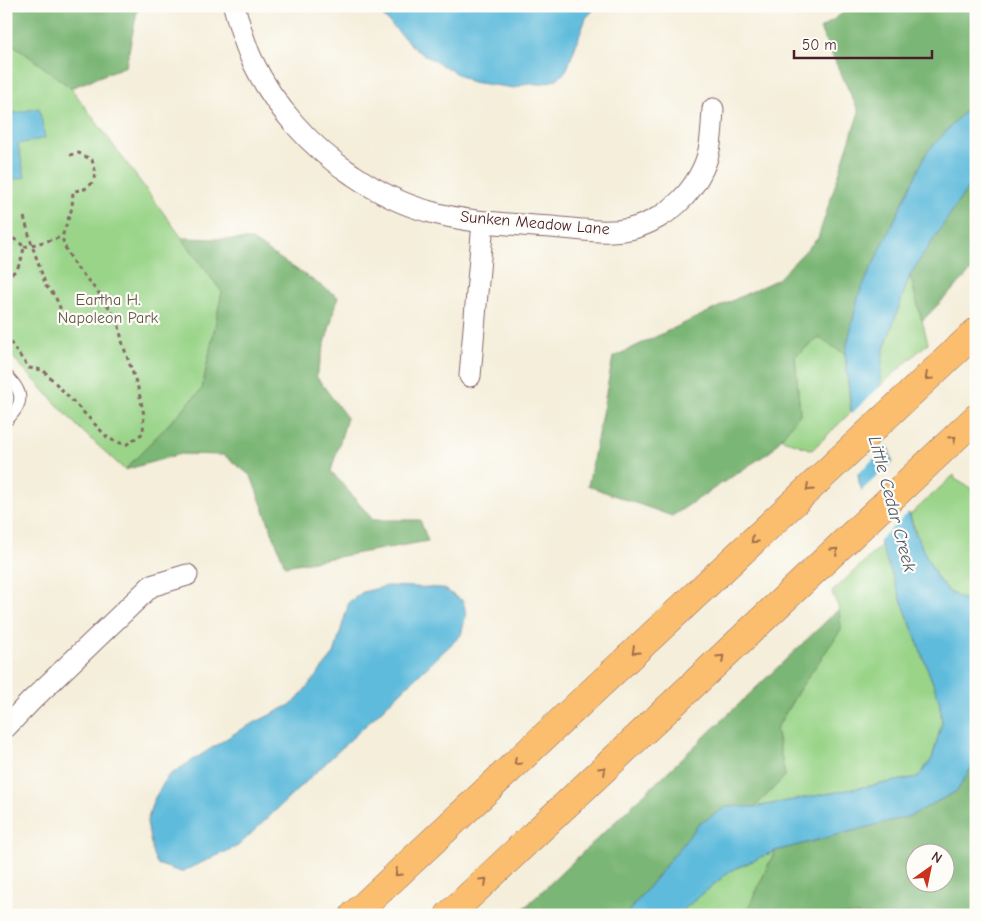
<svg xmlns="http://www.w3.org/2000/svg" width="982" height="921" font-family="'Comic Neue',sans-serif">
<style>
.green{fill:#99d488;stroke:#727a5a}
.forest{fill:#7ab674;stroke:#626a50;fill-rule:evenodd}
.water{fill:#5ebbdc;stroke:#546d84}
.pier{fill:#f4eeda}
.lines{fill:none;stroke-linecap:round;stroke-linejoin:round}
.lane-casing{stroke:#866768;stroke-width:13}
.street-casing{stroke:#866768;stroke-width:23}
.highway-casing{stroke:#866768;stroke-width:29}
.path{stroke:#866768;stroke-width:3;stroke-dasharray:4 4;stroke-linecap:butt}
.lane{stroke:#fff;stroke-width:11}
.street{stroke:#fff;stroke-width:21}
.highway{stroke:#fbbe6e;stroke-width:28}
.oneway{stroke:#a26e4c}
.labels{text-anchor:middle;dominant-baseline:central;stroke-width:4.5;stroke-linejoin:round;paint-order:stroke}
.street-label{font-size:16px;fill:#4a1f2b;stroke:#fdfcf7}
.park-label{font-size:16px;fill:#625547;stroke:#fdfcf7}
.water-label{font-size:18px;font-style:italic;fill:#515669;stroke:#fdfcf7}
</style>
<rect width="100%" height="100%" fill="#fdfcf7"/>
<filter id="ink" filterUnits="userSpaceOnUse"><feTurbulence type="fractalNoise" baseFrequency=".02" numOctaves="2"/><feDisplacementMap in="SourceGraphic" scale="10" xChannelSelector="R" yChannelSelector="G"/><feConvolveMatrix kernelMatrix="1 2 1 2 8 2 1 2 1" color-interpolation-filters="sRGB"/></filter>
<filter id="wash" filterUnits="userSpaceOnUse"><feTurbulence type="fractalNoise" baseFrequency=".0096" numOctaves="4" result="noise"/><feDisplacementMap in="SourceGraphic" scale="20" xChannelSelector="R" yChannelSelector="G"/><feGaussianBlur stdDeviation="1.12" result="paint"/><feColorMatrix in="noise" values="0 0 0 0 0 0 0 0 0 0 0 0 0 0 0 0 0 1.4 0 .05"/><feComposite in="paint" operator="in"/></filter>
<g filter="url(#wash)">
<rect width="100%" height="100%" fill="#f4eeda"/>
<g class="green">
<path d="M 6,39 L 71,88 L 222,292 L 202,389 L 125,470 L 80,429 L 6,350 Z"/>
<path d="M 910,275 L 928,343 L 879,387 L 883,352 Z"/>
<path d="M 819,338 L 845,354 L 851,412 L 812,450 L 780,438 L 800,414 L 795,356 Z"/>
<path d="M 954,475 L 955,479 L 972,489 L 976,487 L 976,606 C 967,601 956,597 948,591 C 932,576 917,537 910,515 Z"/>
<path d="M 881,546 L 939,699 L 942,722 L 932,759 L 918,777 L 755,807 L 785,776 L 776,729 L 799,690 L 839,609 L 832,592 Z"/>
<path d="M 775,851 L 745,915 L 677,915 L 730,871 Z"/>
</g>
<g class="forest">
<path d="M 6,6 L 138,6 L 126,66 L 71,88 L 6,39 Z"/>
<path d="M 853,6 L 976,6 L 976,99 L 927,152 L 859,294 L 845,354 L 819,338 L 795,356 L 800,414 L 771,451 L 672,516 L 588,486 L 613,357 L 778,279 L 818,238 L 859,112 L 820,29 Z"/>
<path d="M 976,175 L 976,266 L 922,321 L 910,275 Z"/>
<path d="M 182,238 L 252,240 L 338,297 L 316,376 L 347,418 L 331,471 L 373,520 L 420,520 L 428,541 L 285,566 L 251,476 L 224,455 L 180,454 L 125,470 L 202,389 L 222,292 Z"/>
<path d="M 839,609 L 841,630 L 799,690 L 776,729 L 785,776 L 755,807 L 728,806 L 699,824 L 626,915 L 517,915 Z"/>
<path d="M 976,760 L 976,915 L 745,915 L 775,851 L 910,816 L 957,791 ZM 914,854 L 944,854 L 944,884 L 914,884 Z"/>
</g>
<g class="water">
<path d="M 384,6 L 597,6 L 586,18 L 567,69 L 563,74 L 555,80 L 540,84 L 527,83 L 515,88 L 471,82 L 416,50 L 384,17 L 382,9 Z"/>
<path d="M 976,99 L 976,175 L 910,275 L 883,352 L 877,412 L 915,533 L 937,578 L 949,592 L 976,606 L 976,760 L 957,791 L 910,816 L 775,851 L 730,871 L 677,915 L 626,915 L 699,824 L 728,806 L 755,807 L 918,777 L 932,759 L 942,722 L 939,699 L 881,546 L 859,482 L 845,354 L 859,294 L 927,152 Z"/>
<path d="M 39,108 L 45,138 L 18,144 L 25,177 L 6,181 L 6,115 Z"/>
<path d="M 387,586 L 442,588 L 463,601 L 466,614 L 461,635 L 238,846 L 181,872 L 157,864 L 153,855 L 147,822 L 153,801 L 168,776 L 240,730 L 294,703 L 334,654 L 349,602 L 363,592 Z"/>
</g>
<g class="pier">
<path d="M 882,385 L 879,411 L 890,444 L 855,476 L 849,416 Z"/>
<path d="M 895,460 L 911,510 L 877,542 L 860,492 Z"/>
</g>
</g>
<g filter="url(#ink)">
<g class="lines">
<defs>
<path id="lane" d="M 6,375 C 24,392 25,403 6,421"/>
<g id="street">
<path d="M 234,6 C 239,24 244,43 252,60 C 273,105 311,148 353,175 C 375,190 401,204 427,211 C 467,223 510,224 551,227 C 577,229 604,234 630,229 C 648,225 669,213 682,199 C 694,187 706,167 709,150 C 712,137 712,122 713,109"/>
<path d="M 470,376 L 483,222"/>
<path d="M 6,727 L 32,700 L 151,586 L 187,575"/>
</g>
<g id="highway">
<path d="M 354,915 L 976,332"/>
<path d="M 449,915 L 976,418"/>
</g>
</defs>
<use href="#lane" class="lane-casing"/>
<use href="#street" class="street-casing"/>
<use href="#highway" class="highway-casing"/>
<g class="path">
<path d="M 24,217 L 32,245 L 46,286 L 55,296 L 61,310"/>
<path d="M 6,235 L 18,241 L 24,247 C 22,259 19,273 6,276"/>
<path d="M 24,247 L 62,237"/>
<path d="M 6,335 L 14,348 L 29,368 L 43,370 L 109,439 L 126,445 L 143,433 L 144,415 L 138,388 L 123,345 L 118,322 L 103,298 L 74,264 L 65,247 L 62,237 L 72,208 L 73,191 C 89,190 91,186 96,173 L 92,160 L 79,153 L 70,155"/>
</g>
<use href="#lane" class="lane"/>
<use href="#street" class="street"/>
<use href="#highway" class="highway"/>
</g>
<defs><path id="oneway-chevron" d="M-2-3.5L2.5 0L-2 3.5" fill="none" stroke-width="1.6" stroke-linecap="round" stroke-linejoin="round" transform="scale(1.25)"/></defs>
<g class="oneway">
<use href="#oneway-chevron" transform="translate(928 377) rotate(137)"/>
<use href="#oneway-chevron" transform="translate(953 439) rotate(-43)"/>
<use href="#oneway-chevron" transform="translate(809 488) rotate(137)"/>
<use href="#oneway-chevron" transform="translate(754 540) rotate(137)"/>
<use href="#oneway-chevron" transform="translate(835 551) rotate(-43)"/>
<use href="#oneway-chevron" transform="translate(635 651) rotate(137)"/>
<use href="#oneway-chevron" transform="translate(721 658) rotate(-43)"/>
<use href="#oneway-chevron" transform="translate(517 762) rotate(137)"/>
<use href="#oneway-chevron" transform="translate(603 770) rotate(-43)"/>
<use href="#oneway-chevron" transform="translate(398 873) rotate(137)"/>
<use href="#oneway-chevron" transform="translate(484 881) rotate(-43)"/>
</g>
</g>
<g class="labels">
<g class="street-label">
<text transform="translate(535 223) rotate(5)">Sunken Meadow Lane</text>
</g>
<g class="park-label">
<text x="108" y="300">Eartha H.<tspan x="108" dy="18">Napoleon Park</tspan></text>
</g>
<g class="water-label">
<text transform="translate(892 504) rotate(75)">Little Cedar Creek</text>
</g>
</g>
<rect width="982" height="921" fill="none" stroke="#fdfcf7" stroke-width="25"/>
<g transform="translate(930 868) rotate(33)"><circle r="24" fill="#fdfcf7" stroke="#b5a4a5"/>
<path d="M0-4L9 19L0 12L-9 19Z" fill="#c8321e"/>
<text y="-8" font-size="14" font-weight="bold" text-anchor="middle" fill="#4a1f2b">N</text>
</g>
<path d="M794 50v8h138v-8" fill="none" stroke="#4a1f2b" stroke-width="2.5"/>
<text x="802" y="50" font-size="15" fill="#4a1f2b" stroke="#fdfcf7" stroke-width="4" paint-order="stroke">50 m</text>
</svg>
